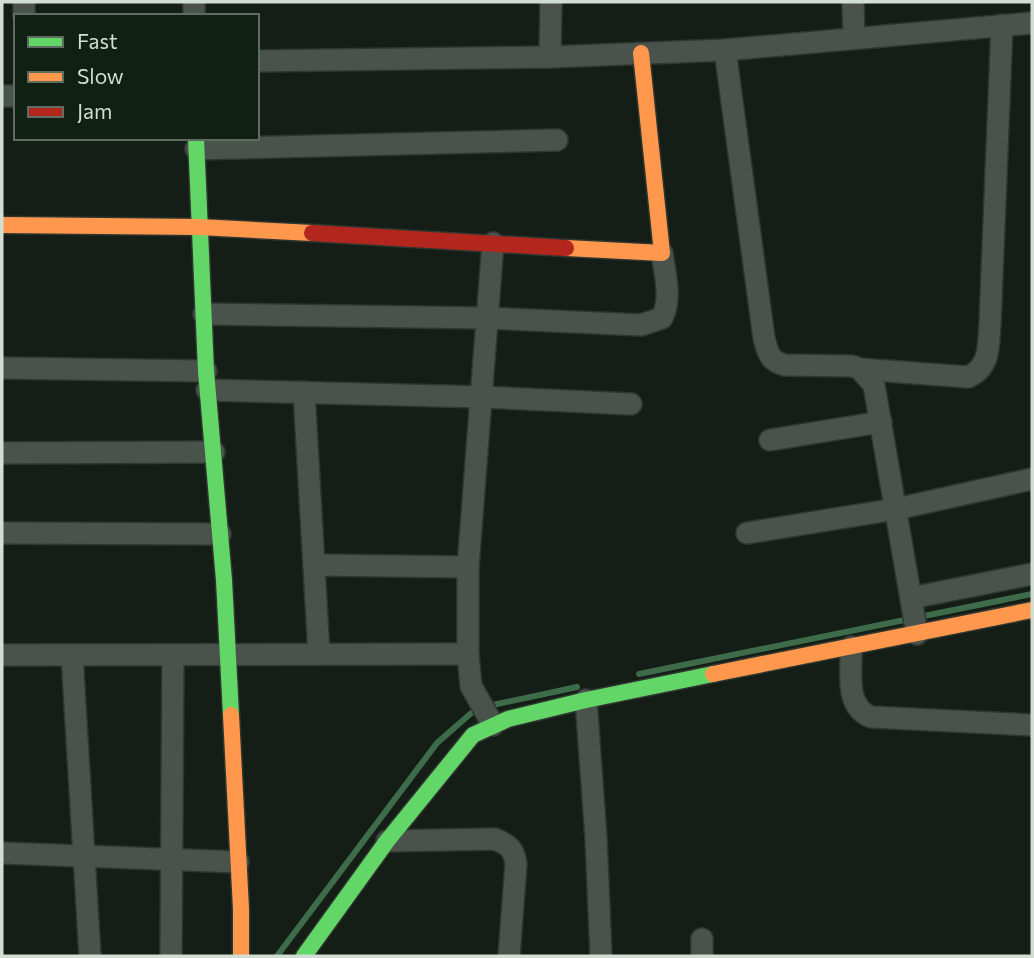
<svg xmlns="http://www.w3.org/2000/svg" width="1034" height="958" font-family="Commissioner,sans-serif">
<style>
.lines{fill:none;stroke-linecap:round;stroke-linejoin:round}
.stream{stroke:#3e6c4b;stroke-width:6}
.street-casing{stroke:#2f3630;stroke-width:24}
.fast-casing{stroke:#2f3630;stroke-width:19}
.slow-casing{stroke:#2f3630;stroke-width:19}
.jam-casing{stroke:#2f3630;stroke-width:19}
.street{stroke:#49524b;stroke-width:21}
.fast{stroke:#63d668;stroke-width:16}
.slow{stroke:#ff974d;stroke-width:16}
.jam{stroke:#b3261e;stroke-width:16}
</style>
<rect width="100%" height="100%" fill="#141d16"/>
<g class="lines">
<g class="stream">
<path d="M 639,674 L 1032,594"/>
<path d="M 488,706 L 577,687"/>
<path d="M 277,956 L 437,743 L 477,708"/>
</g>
<defs>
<g id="street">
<path d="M 853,2 L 854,38"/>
<path d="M 24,16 L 24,2"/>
<path d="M 194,16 L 194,2"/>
<path d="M 725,50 L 764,338 C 768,353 769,361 785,365 L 852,366 L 860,369 L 874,385 L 917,634"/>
<path d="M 550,57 L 551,2"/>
<path d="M 257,61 L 550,57 L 725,50 L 1032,23"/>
<path d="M 2,96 L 16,96"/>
<path d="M 196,149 L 557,140"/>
<path d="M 493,243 L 468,567 L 468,654 L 471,686 L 493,725"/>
<path d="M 204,314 L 487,318 L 641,325 L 662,318 C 672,298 665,275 662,253"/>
<path d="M 2,368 L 206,371"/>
<path d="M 860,369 L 968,377 C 991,367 988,345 990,324 L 1002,25"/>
<path d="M 207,390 L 483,397 L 631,404"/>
<path d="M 304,392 L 319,654"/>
<path d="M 770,440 L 881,422"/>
<path d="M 2,453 L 214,452"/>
<path d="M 2,533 L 220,534"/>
<path d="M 747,533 L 896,509 L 1032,479"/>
<path d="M 314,565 L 468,567"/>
<path d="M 911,598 L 1032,574"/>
<path d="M 851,647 C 852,672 844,706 871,717 L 1032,725"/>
<path d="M 2,655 L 468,654"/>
<path d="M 72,655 L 90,956"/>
<path d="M 586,700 L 596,838 L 601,956"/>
<path d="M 387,841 L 495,839 C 509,845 514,849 516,864 L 509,956"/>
<path d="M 2,853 L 238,862"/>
<path d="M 702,939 L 702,956"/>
<path d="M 171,956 L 173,655"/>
</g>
<g id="fast">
<path d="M 196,138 L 206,371 L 224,580 L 231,715"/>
<path d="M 304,956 L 387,841 L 473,735 L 508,719 L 586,700 L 713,674"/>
</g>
<g id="slow">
<path d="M 2,225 L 199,227 L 312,233"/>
<path d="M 566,248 L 662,253 L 641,53"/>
<path d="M 713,674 L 1032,610"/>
<path d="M 231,715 L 241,909 L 241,956"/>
</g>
<path id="jam" d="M 312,233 L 566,248"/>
</defs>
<use href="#street" class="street-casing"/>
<use href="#fast" class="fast-casing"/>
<use href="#slow" class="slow-casing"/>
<use href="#jam" class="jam-casing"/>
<use href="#street" class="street"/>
<use href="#fast" class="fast"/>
<use href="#slow" class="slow"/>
<use href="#jam" class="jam"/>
</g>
<rect width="1034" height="958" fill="none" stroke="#d2ddd4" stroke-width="7"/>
<rect x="14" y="14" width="245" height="126" fill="#102114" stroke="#5e6c61" stroke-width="2"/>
<rect x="28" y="37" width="35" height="10" fill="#63d668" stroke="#5e6c61" stroke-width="2"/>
<text x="77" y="49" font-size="21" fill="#d2ddd4">Fast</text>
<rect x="28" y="72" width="35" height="10" fill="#ff974d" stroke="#5e6c61" stroke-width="2"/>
<text x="77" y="84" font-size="21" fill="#d2ddd4">Slow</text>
<rect x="28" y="107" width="35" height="10" fill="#b3261e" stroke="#5e6c61" stroke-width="2"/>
<text x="77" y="119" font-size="21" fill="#d2ddd4">Jam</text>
</svg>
